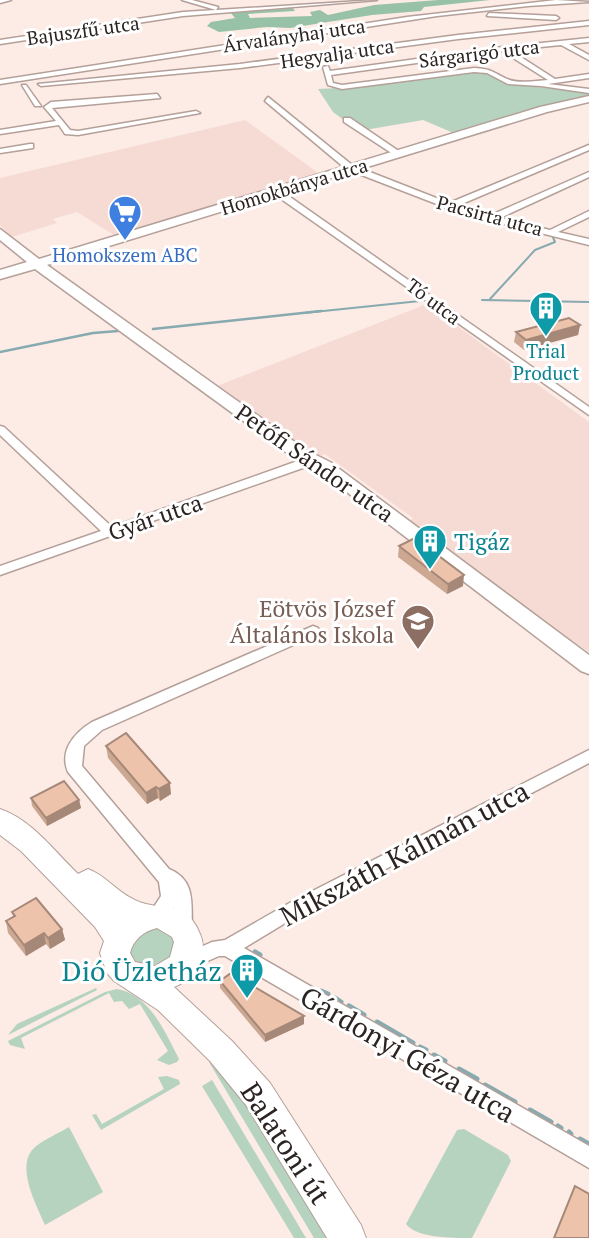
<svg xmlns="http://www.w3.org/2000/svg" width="589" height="1238" font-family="'PT Serif',serif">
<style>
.industrial{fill:#f5dbd4}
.green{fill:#b5d3bf}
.forest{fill:#98c2a7}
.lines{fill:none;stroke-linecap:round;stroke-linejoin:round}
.stream-far2{stroke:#86aaaf;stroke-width:2}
.stream-far1{stroke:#86aaaf;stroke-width:2.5}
.stream{stroke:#86aaaf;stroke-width:5}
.street-casing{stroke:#b4a099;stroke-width:3}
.secondary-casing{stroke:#b4a099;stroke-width:3}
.primary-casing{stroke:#b4a099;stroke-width:2}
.street{fill:#fff;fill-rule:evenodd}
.secondary{fill:#fff;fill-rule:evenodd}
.primary{fill:#fff;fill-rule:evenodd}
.wall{fill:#cca893}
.shaded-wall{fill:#a68878}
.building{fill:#edc3ab;stroke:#a68878;stroke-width:2}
.labels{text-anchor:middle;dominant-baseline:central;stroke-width:6;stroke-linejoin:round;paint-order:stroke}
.far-street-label{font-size:19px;fill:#2c2422;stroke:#fff}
.far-shop-label{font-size:19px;fill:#366cbe;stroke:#fff}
.far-culture-label{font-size:19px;fill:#0d838f;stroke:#fff}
.street-label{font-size:23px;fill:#2c2422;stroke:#fff}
.culture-label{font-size:23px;fill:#0d838f;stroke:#fff;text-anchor:start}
.education-label{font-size:23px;fill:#785e54;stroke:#fff;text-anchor:end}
.near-street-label{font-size:28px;fill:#2c2422;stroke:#fff}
.near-culture-label{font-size:28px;fill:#0d838f;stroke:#fff;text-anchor:end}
</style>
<rect width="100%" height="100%" fill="#fdebe5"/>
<g class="industrial">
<path d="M 245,120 L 321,175 L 114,235 L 77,212 L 53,219 L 57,223 L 12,237 L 0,225 L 0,178 Z"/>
<path d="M 427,304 L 589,422 L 589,652 L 539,620 L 408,523 L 413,518 L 325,454 L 316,457 L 217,386 Z"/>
</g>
<g class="green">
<path d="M 475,70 L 516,85 L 589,92 L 589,98 L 532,110 L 456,134 L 423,120 L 359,131 L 333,112 L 318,89 L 359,87 Z"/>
<path d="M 150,928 C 190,928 178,974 137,964 L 129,953 L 131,940 Z"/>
<path d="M 96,988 L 97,990 L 8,1035 L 17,1024 Z"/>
<path d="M 117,989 C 150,995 165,1032 179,1059 L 177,1062 L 169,1065 L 157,1060 L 168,1051 L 140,1004 L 129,1009 L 122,1001 L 114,1002 L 109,993 L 21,1038 L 25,1049 L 10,1045 L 8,1041 L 105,992 Z"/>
<path d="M 209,1062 L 224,1071 L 255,1111 L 262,1131 L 327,1238 L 314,1238 Z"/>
<path d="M 167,1076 L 179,1080 L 180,1084 L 101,1130 L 92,1115 L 96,1114 L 102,1124 L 164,1089 L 158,1077 Z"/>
<path d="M 212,1080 L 306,1238 L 294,1238 L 202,1086 Z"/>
<path d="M 69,1127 L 103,1192 L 45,1225 C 37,1206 14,1165 35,1147 C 45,1139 59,1133 69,1127 Z"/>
<path d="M 464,1129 L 508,1155 L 511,1161 L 472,1238 C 451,1238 416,1238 406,1224 L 457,1130 Z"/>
</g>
<path class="forest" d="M 438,0 L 490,0 L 424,7 L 421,11 L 372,15 L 290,28 L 267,27 L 219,32 L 207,26 L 211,22 L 235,18 L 230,12 L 292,7 L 295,11 L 248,14 L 250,18 L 312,16 L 310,12 L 320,10 L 328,15 L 374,5 Z"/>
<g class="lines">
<g class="stream-far2">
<path d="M 490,299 L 535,250 L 555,242 L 552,235"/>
<path d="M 482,300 L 589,302"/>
<path d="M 304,313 L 420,301"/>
</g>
<g class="stream-far1">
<path d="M 153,329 L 321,311"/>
<path d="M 0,352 L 93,333 L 118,331"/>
</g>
<g class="stream">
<path d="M 255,952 L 260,955"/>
<path d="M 321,991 L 328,994"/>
<path d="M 335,998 L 341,1002"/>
<path d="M 349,1006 L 364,1015"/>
<path d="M 377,1022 L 413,1043"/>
<path d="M 420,1047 L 426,1050"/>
<path d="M 434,1055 L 445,1061"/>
<path d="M 459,1069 L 477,1079"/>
<path d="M 485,1085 L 515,1102"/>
<path d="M 530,1110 L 551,1122"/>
<path d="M 558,1126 L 561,1128"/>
<path d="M 569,1132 L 571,1134"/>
<path d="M 580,1139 L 589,1144"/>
</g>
<defs>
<g id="street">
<path d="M 0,0 L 11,0 L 0,3 Z"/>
<path d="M 182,0 L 192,0 L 218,7 L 216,10 L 377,0 L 183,16 L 0,44 L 0,40 L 183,12 L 216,10 Z"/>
<path d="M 556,0 L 589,2 L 528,6 L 437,16 L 0,84 L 0,80 L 407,17 Z"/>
<path d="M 489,13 L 556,16 L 559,18 L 556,20 L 487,16 Z"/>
<path d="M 589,21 L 589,25 L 458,39 L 240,68 L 41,86 L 38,84 L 240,64 L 458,35 Z"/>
<path d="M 589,38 L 589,42 L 569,44 L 589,55 L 589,60 L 561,45 L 510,50 L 555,79 L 589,74 L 589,78 L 548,84 L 589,89 L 589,93 L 541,86 L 508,84 L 487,73 L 474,72 L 342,89 L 328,85 L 323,67 L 328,66 L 330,71 L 503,47 ZM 502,51 L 548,80 C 536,81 519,84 507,79 C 492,72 492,69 474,68 L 342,85 L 333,83 L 331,75 Z"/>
<path d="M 22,85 L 26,85 L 41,106 L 35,106 Z"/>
<path d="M 157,94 L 160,98 L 52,108 L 70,130 L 78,131 L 196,111 L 200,113 L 78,135 L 65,134 L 59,125 L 0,134 L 0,130 L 56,121 L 44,107 L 51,102 Z"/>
<path d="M 268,97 L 352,165 L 449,203 L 589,145 L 589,150 L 457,206 L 491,215 L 589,172 L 589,177 L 500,218 L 550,230 L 589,211 L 589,217 L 558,232 L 589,239 L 589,245 L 460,213 L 346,169 L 265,101 Z"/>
<path d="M 347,118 L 350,118 L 403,154 L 396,156 L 344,122 L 344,118 Z"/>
<path d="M 30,144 L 33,144 L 33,148 L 0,153 L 0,149 Z"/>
<path d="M 274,190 L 280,190 L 589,407 L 589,415 L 274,194 Z"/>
<path d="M 0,426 L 4,427 L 112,527 L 306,458 L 310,457 L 316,461 L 314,464 L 0,575 L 0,566 L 101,531 L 0,435 Z"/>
<path d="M 313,626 L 318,628 L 320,631 L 318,634 L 102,730 L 84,746 L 82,766 L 169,869 C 196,880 191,904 192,928 L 189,933 L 183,936 L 177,933 L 174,928 L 174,908 C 169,917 162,925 151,921 L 148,916 L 161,896 L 159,882 L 68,772 C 59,751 74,733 92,722 Z"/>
<path d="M 589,750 L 589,763 L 305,911 L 244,948 L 589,1146 L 589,1168 L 225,956 L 219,956 L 185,971 L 178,969 L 176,963 L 178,957 L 212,942 L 225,940 L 293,901 Z"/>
</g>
<path id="secondary" d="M 589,96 L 589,102 L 547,112 L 47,265 L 306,450 L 330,462 L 589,655 L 589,674 L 581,671 L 318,470 L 294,458 L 35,269 L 0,279 L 0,270 L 27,262 L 0,240 L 0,229 L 39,259 L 540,107 Z"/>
<path id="primary" d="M 0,809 C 32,820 54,851 78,874 L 88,869 C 105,875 116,891 133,899 C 158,913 187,898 200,934 C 204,943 204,951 199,960 C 194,972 187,982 174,987 L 232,1041 L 270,1083 L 361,1225 L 366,1238 L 327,1238 L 246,1105 L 210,1061 L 158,1010 L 114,981 L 107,973 L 100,953 L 104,941 L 95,927 L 21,851 L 0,835 ZM 157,928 L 172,937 L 174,942 L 170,957 L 155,966 L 135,962 L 130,953 C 133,940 144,931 157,928 Z"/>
</defs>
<use href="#street" class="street-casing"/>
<use href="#secondary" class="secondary-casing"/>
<use href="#primary" class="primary-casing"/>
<use href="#street" class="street"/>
<use href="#secondary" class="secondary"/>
<use href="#primary" class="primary"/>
</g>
<g class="wall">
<path d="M 580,325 L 578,335 L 524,350 L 514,342 L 516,332 Z"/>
<path d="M 399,546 L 463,586 L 447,594 L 398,557 Z"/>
<path d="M 106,746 L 171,794 L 160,801 L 158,798 L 147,804 L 108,758 Z"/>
<path d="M 31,798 L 79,800 L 81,808 L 47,826 L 32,806 Z"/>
<path d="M 12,912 L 62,929 L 65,940 L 50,949 L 46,944 L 26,956 L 8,933 L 6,921 L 13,916 Z"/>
<path d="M 220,981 L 304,1024 L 265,1042 L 220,988 Z"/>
</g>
<g class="shaded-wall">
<path d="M 580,325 L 578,335 L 524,350 L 526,340 Z"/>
<path d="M 464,575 L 463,586 L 447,594 L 448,584 Z"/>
<path d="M 170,783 L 171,794 L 160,801 L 159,789 Z"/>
<path d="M 156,787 L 158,798 L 147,804 L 146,793 Z"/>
<path d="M 79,800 L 81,808 L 47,826 L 46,818 Z"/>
<path d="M 62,929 L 65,940 L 50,949 L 48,938 Z"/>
<path d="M 44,933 L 46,944 L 26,956 L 24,945 Z"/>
<path d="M 304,1016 L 304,1024 L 265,1042 L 265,1035 Z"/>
</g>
<g class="building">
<path d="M 569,318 L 580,325 L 526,340 L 516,332 Z"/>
<path d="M 415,538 L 464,575 L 448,584 L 399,546 Z"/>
<path d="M 126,733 L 170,783 L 159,789 L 156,787 L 146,793 L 106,746 Z"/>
<path d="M 64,781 L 79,800 L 46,818 L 31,798 Z"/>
<path d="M 36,898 L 62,929 L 48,938 L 44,933 L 24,945 L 6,921 L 15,916 L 12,912 Z"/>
<path d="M 231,973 L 304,1016 L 265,1035 L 220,981 Z"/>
<path d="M 575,1186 L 589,1194 L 589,1238 L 554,1238 Z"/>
</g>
<defs>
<symbol id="supermarket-pin" viewBox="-11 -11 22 30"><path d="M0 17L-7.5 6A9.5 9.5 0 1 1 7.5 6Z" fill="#3f7fe0" stroke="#fff"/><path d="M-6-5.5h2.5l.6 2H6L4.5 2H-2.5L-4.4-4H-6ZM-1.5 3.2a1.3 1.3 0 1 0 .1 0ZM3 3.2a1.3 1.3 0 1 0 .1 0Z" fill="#fff"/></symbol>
<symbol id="building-pin" viewBox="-11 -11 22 30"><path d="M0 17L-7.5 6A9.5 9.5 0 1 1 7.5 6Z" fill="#0f9aa8" stroke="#fff"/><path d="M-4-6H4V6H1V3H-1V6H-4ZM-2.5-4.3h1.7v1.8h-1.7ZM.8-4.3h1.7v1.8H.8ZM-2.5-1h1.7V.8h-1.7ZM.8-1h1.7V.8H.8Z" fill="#fff"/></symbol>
<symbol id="school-pin" viewBox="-11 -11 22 30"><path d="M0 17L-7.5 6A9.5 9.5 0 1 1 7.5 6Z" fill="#8d6e63" stroke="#fff"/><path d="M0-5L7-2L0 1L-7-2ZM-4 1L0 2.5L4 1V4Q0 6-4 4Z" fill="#fff"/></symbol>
</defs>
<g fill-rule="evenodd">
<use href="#supermarket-pin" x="106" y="193" width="38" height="52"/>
<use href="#building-pin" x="527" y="289" width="38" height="52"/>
<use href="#building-pin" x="411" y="522" width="38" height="52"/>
<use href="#school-pin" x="399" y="602" width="38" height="52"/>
<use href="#building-pin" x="228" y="951" width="38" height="52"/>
</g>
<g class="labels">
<g class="far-street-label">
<text transform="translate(83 30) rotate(-8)">Bajuszfű utca</text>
<text transform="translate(294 35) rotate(-8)">Árvalányhaj utca</text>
<text transform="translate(337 53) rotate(-8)">Hegyalja utca</text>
<text transform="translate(479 53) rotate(-7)">Sárgarigó utca</text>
<text transform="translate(294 186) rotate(-17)">Homokbánya utca</text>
<text transform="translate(490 215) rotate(15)">Pacsirta utca</text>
<text transform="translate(434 301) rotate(37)">Tó utca</text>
</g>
<g class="far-shop-label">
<text x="125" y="254">Homokszem ABC</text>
</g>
<g class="far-culture-label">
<text x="546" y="350">Trial<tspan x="546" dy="22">Product</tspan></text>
</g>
<g class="street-label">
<text transform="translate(315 463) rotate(35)">Petőfi Sándor utca</text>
<text transform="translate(155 517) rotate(-19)">Gyár utca</text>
</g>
<g class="culture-label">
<text x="454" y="541">Tigáz</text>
</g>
<g class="education-label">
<text x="394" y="608">Eötvös József<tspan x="394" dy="26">Általános Iskola</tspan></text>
</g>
<g class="near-street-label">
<text transform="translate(404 853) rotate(-28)">Mikszáth Kálmán utca</text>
<text transform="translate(408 1054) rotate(30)">Gárdonyi Géza utca</text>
<text transform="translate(286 1143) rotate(57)">Balatoni út</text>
</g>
<g class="near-culture-label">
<text x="222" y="970">Dió Üzletház</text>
</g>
</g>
</svg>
